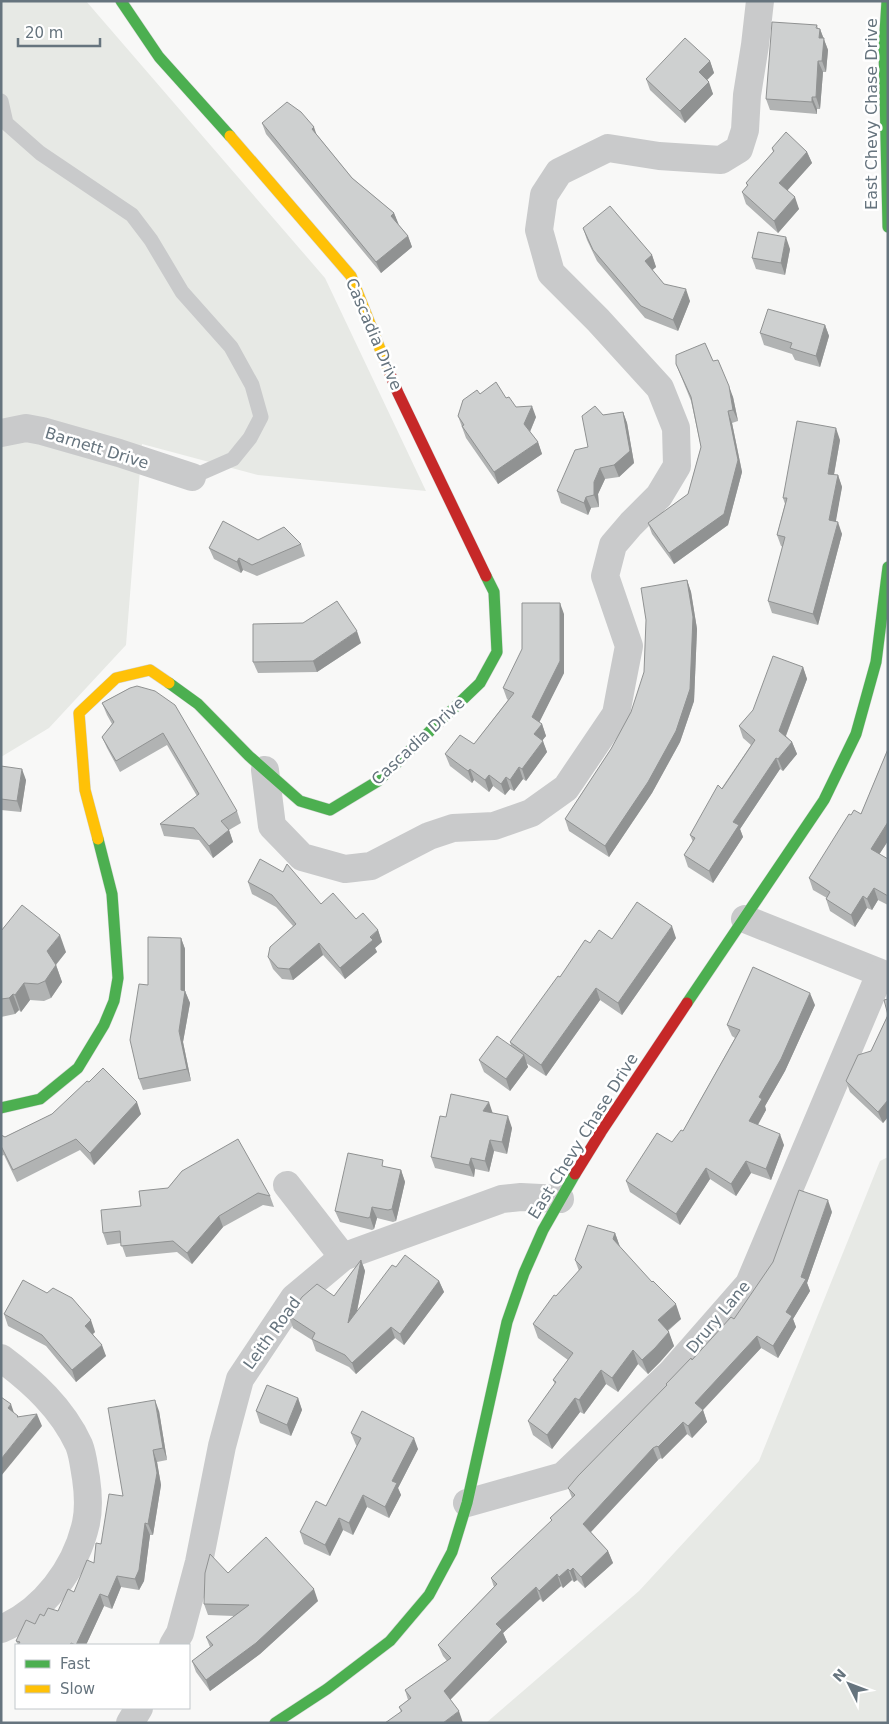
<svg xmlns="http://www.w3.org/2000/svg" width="889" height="1724" font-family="'DejaVu Sans',sans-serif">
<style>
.green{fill:#e7e9e5}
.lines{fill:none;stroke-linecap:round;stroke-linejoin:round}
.fast-casing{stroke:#d4d5d5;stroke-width:12}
.slow-casing{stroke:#d4d5d5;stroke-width:12}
.jam-casing{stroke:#d4d5d5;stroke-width:12}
.lane{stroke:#c9cacb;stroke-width:15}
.street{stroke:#c9cacb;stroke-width:28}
.fast{stroke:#4caf50;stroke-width:11}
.slow{stroke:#ffc107;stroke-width:11}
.jam{stroke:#c62828;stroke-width:11}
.wall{fill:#b1b3b3}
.shaded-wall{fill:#909292}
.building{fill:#ced0d0;stroke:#909292}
.labels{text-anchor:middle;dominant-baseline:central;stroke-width:5;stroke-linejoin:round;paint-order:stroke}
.street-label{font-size:16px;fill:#66747e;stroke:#fff}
</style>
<rect width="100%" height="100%" fill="#f8f8f7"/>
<g class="green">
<path d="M 1,1 L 86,1 L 325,278 L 426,491 L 258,475 L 142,444 L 126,645 L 49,728 L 1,757 Z"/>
<path d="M 888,1157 L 888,1723 L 486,1723 L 639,1591 L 759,1461 L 880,1161 Z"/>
</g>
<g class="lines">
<defs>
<g id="fast">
<path d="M 121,1 L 159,57 L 230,136"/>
<path d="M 887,1 L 884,48 L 888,227"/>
<path d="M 169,683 L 198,704 L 249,756 L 300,801 L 330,810 L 378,781 L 480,683 L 497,652 L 494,592 L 486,576"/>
<path d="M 687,1003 L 824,800 L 856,734 L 876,662 L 888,567"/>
<path d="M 1,1108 L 40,1099 L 78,1068 L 104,1025 L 114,1001 L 118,978 L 112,894 L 98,839"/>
<path d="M 275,1723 L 327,1689 L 390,1641 L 429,1595 L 452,1552 L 467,1503 L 507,1322 L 524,1273 L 543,1230 L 575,1174"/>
</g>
<g id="slow">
<path d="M 230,136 L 351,276 L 390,374"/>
<path d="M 98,839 L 85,790 L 79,713 L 116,678 L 150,670 L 169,683"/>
</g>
<g id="jam">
<path d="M 390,374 L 398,393 L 486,576"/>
<path d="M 575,1174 L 601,1132 L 687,1003"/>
</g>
</defs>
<use href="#fast" class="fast-casing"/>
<use href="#slow" class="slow-casing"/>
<use href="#jam" class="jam-casing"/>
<path class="lane" d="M 1,101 L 6,123 L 40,153 L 132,215 L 151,240 L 182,292 L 231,347 L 252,385 L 261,417 L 250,438 L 233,459 L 192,477"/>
<g class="street">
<path d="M 1,433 L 26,428 L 42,431 L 119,453 L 192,477"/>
<path d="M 265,770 L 272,826 L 302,857 L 345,869 L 371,866 L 429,836 L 453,828 L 494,826 L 531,813 L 566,788 L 616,714 L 622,682 L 629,646 L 605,576 L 613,545 L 631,524 L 659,496 L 677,466 L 676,428 L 660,388 L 598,320 L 551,273 L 539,230 L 544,195 L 559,172 L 608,148 L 659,156 L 721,160 L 739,149 L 745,130 L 747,95 L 755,45 L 760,1"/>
<path d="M 745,919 L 888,976"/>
<path d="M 287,1185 L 343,1257"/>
<path d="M 1,1358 C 33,1382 62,1408 79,1445 C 83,1455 84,1467 86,1478 C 88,1492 89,1509 86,1523 C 76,1568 44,1611 1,1629"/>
<path d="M 467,1503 L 563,1476 L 671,1373 L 749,1284 L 880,974"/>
<path d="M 173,1645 L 180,1633 L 199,1562 L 222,1446 L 240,1379 L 294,1298 L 343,1257 L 356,1252 L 502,1199 L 521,1197 L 560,1199"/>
<path d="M 130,1723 L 139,1708"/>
</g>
<use href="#fast" class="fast"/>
<use href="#slow" class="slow"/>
<use href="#jam" class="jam"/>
</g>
<g class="wall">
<path d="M 818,28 L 820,29 L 828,50 L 826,72 L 823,72 L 820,109 L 817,109 L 817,114 L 770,110 L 766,99 Z"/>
<path d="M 710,61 L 714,73 L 707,80 L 713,94 L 685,123 L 650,90 L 646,79 Z"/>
<path d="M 262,123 L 317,135 L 352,178 L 394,213 L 398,224 L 408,236 L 412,247 L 381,273 L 266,134 Z"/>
<path d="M 772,148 L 807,152 L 812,163 L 787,191 L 799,209 L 778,233 L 746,204 L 742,192 L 747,186 L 746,183 L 773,152 Z"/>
<path d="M 583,228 L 652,255 L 656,267 L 652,270 L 664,284 L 690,301 L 678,331 L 645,318 L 597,261 L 587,240 Z"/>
<path d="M 790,249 L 785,275 L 756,269 L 752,258 Z"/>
<path d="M 825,325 L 829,336 L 820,367 L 795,360 L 792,354 L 764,345 L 760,333 Z"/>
<path d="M 713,361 L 733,397 L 738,421 L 732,423 L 742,472 L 728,525 L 674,564 L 652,534 L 648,523 L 688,494 L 701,447 L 691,401 L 676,364 Z"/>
<path d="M 480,394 L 506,398 L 516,407 L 536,417 L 530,432 L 538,442 L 542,454 L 498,484 L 466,438 L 458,416 Z"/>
<path d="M 623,412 L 627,423 L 634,463 L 619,477 L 605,479 L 598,494 L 599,507 L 591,508 L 588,515 L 561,503 L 557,491 L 588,447 L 603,415 Z"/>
<path d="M 840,440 L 834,475 L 838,475 L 842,487 L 835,522 L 842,534 L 818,625 L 772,613 L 768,601 L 783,547 L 781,546 L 777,535 L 785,504 L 783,498 Z"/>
<path d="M 258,540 L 301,544 L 305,556 L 257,576 L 243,570 L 241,573 L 214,559 L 209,548 Z"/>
<path d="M 687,580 L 691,592 L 697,629 L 694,701 L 680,742 L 652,793 L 609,857 L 569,831 L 565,819 L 611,749 L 631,712 Z"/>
<path d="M 564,614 L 564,673 L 539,722 L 542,724 L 546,736 L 542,740 L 547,752 L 526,781 L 523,779 L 514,791 L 510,789 L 505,795 L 493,786 L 489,792 L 474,780 L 472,783 L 450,766 L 445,754 L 474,744 L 508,700 L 507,699 L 503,688 Z"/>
<path d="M 361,643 L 317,672 L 258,673 L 253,662 Z"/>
<path d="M 803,667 L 807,679 L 786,736 L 792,742 L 797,754 L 783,771 L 780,769 L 740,829 L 743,837 L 713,883 L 688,867 L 684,855 L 693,842 L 690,835 L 751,745 L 743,738 L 739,726 Z"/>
<path d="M 130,688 L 237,811 L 241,823 L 229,830 L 233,842 L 213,858 L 199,840 L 164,836 L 160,824 L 197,796 L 167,745 L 120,772 L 107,748 L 102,737 L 112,724 L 107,715 L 102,703 Z"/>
<path d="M 888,749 L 888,841 L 879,854 L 888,859 L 888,905 L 878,900 L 872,910 L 867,908 L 855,927 L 830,911 L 826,899 L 827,898 L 813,890 L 809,878 L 851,815 L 861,814 Z"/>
<path d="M 1,766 L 26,780 L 21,812 L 1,810 Z"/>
<path d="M 248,882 L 321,904 L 356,919 L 378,930 L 382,942 L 375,948 L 377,952 L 345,979 L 323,955 L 293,980 L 282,979 L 273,969 L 268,957 L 293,926 L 276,907 L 252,894 Z"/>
<path d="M 1,931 L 66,952 L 56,965 L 62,982 L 51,998 L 44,1001 L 30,1000 L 21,1012 L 19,1010 L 15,1014 L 1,1017 Z"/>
<path d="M 181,938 L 185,949 L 185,991 L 190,1003 L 183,1042 L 191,1081 L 143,1090 L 139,1079 L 148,985 Z"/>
<path d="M 676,938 L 622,1015 L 600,1000 L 546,1076 L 526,1063 L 528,1067 L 510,1091 L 484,1072 L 479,1060 L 511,1046 L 510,1042 L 560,977 L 590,943 L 612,939 Z"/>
<path d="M 888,999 L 888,1117 L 883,1123 L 850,1092 L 846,1081 L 871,1051 L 888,1015 Z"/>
<path d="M 815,1005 L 785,1071 L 765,1106 L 766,1110 L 758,1125 L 784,1145 L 771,1180 L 751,1173 L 736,1196 L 710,1179 L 680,1225 L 630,1192 L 626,1181 L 672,1142 L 683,1131 L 735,1038 L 732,1036 L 727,1025 Z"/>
<path d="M 89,1082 L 141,1114 L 94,1165 L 80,1150 L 17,1182 L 4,1155 L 1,1156 L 1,1135 L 5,1137 L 52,1114 Z"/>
<path d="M 493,1113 L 512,1128 L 507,1154 L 494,1151 L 489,1172 L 475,1169 L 474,1177 L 435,1168 L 431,1157 L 446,1117 Z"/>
<path d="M 386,1167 L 401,1170 L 405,1182 L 396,1221 L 393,1222 L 377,1218 L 374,1229 L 372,1230 L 340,1222 L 335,1211 Z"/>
<path d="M 182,1171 L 270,1196 L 274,1207 L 263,1205 L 223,1227 L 192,1264 L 177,1252 L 126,1257 L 121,1243 L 107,1245 L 103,1233 L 141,1206 L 168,1188 Z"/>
<path d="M 832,1212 L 807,1283 L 810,1291 L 793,1319 L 796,1327 L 778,1358 L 761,1348 L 703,1410 L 707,1422 L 692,1438 L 687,1434 L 662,1459 L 661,1458 L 658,1460 L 591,1532 L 608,1551 L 613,1563 L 585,1588 L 577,1580 L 574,1582 L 572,1580 L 563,1588 L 561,1586 L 543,1602 L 540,1599 L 503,1633 L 507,1642 L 450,1700 L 401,1712 L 399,1707 L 408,1700 L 405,1690 L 447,1661 L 443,1656 L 438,1645 L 494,1587 L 491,1578 L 552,1521 L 550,1518 L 572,1498 L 568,1488 L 667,1385 L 666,1384 L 734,1319 Z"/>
<path d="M 615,1233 L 620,1247 L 681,1319 L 668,1331 L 674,1346 L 660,1362 L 648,1374 L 638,1364 L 618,1392 L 606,1384 L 584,1414 L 580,1412 L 552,1449 L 533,1435 L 528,1421 L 555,1384 L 553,1380 L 568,1360 L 538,1338 L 533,1324 L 556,1296 L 579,1271 L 575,1260 Z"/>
<path d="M 361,1260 L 365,1271 L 357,1311 L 396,1267 L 439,1281 L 444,1292 L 404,1345 L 395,1338 L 356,1374 L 349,1367 L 316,1351 L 312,1340 L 293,1328 L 289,1316 L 334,1296 Z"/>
<path d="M 4,1314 L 95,1332 L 93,1334 L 106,1356 L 76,1382 L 46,1346 L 8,1326 Z"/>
<path d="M 298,1398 L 302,1410 L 291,1436 L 260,1423 L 256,1411 Z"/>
<path d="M 159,1411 L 167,1460 L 157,1462 L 161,1485 L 153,1535 L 150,1535 L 144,1581 L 139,1590 L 121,1587 L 112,1609 L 104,1606 L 86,1645 L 18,1645 L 16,1641 L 44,1616 L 58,1611 L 74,1592 L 94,1563 L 101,1544 L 123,1496 Z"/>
<path d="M 351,1433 L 418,1449 L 398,1488 L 401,1495 L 389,1518 L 367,1507 L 353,1535 L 343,1530 L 330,1556 L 304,1544 L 300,1532 L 326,1506 L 357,1446 L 356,1445 Z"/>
<path d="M 228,1573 L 318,1601 L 260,1654 L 210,1691 L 196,1672 L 192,1661 L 210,1647 L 206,1637 L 234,1616 L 208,1615 L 204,1604 Z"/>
</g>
<g class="shaded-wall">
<path d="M 817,25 L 820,34 L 820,29 L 828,50 L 826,72 L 822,61 Z"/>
<path d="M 710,61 L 714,73 L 703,84 L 699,72 Z"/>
<path d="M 818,61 L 823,72 L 820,109 L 816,97 Z"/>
<path d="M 709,82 L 713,94 L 685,123 L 680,111 Z"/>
<path d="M 812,97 L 817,109 L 817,114 L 812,102 Z"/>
<path d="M 314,127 L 318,139 L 312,129 Z"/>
<path d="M 807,152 L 812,163 L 783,195 L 779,183 Z"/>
<path d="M 795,197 L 799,209 L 778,233 L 774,221 Z"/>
<path d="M 394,213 L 399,225 L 391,216 Z"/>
<path d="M 408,236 L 412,247 L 381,273 L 376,262 Z"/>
<path d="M 786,237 L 790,249 L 785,275 L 781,263 Z"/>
<path d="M 652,255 L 656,267 L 649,273 L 645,261 Z"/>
<path d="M 686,289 L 690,301 L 678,331 L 673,320 Z"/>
<path d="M 825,325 L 829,336 L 820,367 L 816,356 Z"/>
<path d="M 729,386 L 733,397 L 738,421 L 733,410 Z"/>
<path d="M 532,406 L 536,417 L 528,436 L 524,424 Z"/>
<path d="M 728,411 L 732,423 L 742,472 L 728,525 L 674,564 L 669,553 Z"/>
<path d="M 623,412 L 627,423 L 634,463 L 619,477 L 614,465 Z"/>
<path d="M 836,428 L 840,440 L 832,485 L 828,474 Z"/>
<path d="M 538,442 L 542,454 L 498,484 L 494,472 Z"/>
<path d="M 600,468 L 605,479 L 598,494 L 599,507 L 594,495 L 594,482 Z"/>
<path d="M 838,475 L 842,487 L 834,532 L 829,520 Z"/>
<path d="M 586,497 L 591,508 L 588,515 L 584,503 Z"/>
<path d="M 838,522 L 842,534 L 818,625 L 813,614 Z"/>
<path d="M 239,558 L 243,570 L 241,573 L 237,562 Z"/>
<path d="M 687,580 L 691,592 L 697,629 L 694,701 L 680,742 L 652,793 L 609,857 L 605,846 Z"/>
<path d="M 560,603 L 564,614 L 564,673 L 536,729 L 532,717 Z"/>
<path d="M 357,631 L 361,643 L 317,672 L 313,661 Z"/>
<path d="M 803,667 L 807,679 L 783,743 L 779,731 Z"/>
<path d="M 542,724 L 546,736 L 538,746 L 534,734 Z"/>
<path d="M 543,741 L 547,752 L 526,781 L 522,769 Z"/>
<path d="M 792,742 L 797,754 L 783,771 L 778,759 Z"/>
<path d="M 776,758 L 780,769 L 740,829 L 743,837 L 713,883 L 709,871 L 733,822 Z"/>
<path d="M 519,767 L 523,779 L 514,791 L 510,780 Z"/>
<path d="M 22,769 L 26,780 L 21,812 L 17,801 Z"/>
<path d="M 470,769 L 474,780 L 472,783 L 468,771 Z"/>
<path d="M 489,775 L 493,786 L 489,792 L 485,780 Z"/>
<path d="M 506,777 L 510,789 L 505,795 L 501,784 Z"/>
<path d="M 888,822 L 888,841 L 875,861 L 871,849 Z"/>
<path d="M 229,830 L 233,842 L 213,858 L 209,846 Z"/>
<path d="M 874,888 L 878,900 L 872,910 L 867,899 Z"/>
<path d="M 863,896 L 867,908 L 855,927 L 851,915 Z"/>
<path d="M 672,926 L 676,938 L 622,1015 L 618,1003 Z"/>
<path d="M 378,930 L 382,942 L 375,948 L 377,952 L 345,979 L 340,968 Z"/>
<path d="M 60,935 L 66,952 L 53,968 L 47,951 Z"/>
<path d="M 181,938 L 185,949 L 185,994 L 185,991 L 190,1003 L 183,1042 L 191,1081 L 187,1069 L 179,1031 L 181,990 Z"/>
<path d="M 319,943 L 323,955 L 293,980 L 289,969 Z"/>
<path d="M 56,965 L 62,982 L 51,998 L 45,981 Z"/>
<path d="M 24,983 L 30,1000 L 21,1012 L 15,995 Z"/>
<path d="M 596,988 L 600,1000 L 546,1076 L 541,1065 Z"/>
<path d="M 810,993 L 815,1005 L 785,1071 L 765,1106 L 766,1110 L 753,1133 L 749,1121 L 759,1097 Z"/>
<path d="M 13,994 L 19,1010 L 15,1014 L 9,998 Z"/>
<path d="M 524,1055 L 528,1067 L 510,1091 L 506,1079 Z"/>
<path d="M 888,1100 L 888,1117 L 883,1123 L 878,1112 Z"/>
<path d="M 137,1102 L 141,1114 L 94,1165 L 90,1153 Z"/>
<path d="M 489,1102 L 493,1114 L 483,1111 Z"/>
<path d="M 508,1116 L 512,1128 L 507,1154 L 502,1142 Z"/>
<path d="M 780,1134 L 784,1145 L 771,1180 L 766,1169 Z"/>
<path d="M 490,1140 L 494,1151 L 489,1172 L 485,1161 Z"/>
<path d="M 471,1158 L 475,1169 L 474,1177 L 469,1165 Z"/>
<path d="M 746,1161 L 751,1173 L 736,1196 L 731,1184 Z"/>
<path d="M 706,1168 L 710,1179 L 680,1225 L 676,1214 Z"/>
<path d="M 401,1170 L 405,1182 L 396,1221 L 392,1209 Z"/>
<path d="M 828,1200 L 832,1212 L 807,1283 L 810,1291 L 793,1319 L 796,1327 L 778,1358 L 773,1346 L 786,1312 L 801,1277 Z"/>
<path d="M 372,1207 L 377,1218 L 374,1229 L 370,1217 Z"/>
<path d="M 219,1216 L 223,1227 L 192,1264 L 187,1253 Z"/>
<path d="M 615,1233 L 620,1247 L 613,1239 Z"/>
<path d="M 361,1260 L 365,1271 L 352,1335 L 348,1323 Z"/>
<path d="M 439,1281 L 444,1292 L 404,1345 L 400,1334 Z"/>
<path d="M 676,1304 L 681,1319 L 663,1334 L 658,1320 Z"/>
<path d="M 91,1320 L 95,1332 L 89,1337 L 85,1326 Z"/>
<path d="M 391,1327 L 395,1338 L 356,1374 L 352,1363 Z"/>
<path d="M 669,1332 L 674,1346 L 660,1362 L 648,1374 L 642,1360 Z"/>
<path d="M 757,1336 L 761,1348 L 701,1412 L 703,1410 L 707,1422 L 692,1438 L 688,1426 L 695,1403 Z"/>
<path d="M 102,1345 L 106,1356 L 76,1382 L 72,1370 Z"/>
<path d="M 633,1350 L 638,1364 L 618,1392 L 612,1378 Z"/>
<path d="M 601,1370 L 606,1384 L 584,1414 L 579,1400 Z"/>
<path d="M 298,1398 L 302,1410 L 291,1436 L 287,1425 Z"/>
<path d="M 575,1398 L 580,1412 L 552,1449 L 547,1435 Z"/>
<path d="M 155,1400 L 159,1411 L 167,1460 L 163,1448 Z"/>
<path d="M 11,1404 L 15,1416 L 8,1408 Z"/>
<path d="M 37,1414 L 42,1426 L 1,1476 L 1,1459 Z"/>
<path d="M 683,1422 L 687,1434 L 662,1459 L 658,1447 Z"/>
<path d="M 414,1438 L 418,1449 L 398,1488 L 401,1495 L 389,1518 L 385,1507 L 392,1481 Z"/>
<path d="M 653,1448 L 658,1460 L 587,1536 L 583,1524 Z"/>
<path d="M 153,1450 L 157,1462 L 161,1485 L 153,1535 L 148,1524 Z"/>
<path d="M 363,1495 L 367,1507 L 353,1535 L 349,1523 Z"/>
<path d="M 339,1518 L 343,1530 L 330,1556 L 325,1545 Z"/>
<path d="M 145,1523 L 150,1535 L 144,1581 L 139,1590 L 135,1579 Z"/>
<path d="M 608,1551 L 613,1563 L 585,1588 L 581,1577 Z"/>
<path d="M 573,1568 L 577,1580 L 574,1582 L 570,1571 Z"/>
<path d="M 568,1569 L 572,1580 L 563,1588 L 559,1577 Z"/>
<path d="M 557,1574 L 561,1586 L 543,1602 L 539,1591 Z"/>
<path d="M 117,1576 L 121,1587 L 112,1609 L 108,1597 Z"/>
<path d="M 536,1587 L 540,1599 L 503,1633 L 507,1642 L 448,1702 L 444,1691 L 496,1624 Z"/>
<path d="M 314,1589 L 318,1601 L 260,1654 L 210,1691 L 206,1680 Z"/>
<path d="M 100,1594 L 104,1606 L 86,1645 L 76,1645 Z"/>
<path d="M 459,1711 L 463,1723 L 443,1723 Z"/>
</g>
<g class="building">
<path d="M 772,22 L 817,25 L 816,28 L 820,29 L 819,38 L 824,38 L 822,61 L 818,61 L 816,97 L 812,97 L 812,102 L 766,99 Z"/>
<path d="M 685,38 L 710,61 L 699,72 L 709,82 L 680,111 L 646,79 Z"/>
<path d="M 287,102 L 301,112 L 314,127 L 312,129 L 352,178 L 394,213 L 391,216 L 408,236 L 376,262 L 262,123 Z"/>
<path d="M 786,132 L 807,152 L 779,183 L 795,197 L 774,221 L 742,192 L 748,185 L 746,183 L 774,151 L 772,148 Z"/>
<path d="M 610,206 L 652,255 L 645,261 L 664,284 L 686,289 L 673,320 L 641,306 L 593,250 L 583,228 Z"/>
<path d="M 758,232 L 786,237 L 781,263 L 752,258 Z"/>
<path d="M 768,309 L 825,325 L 816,356 L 790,348 L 792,343 L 760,333 Z"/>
<path d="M 705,343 L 713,361 L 718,360 L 729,386 L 733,410 L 728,411 L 738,460 L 724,514 L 669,553 L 648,523 L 688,494 L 701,447 L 691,397 L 676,364 L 676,355 Z"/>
<path d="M 496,382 L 506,398 L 509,397 L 516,407 L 532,406 L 524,424 L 538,442 L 494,472 L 462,426 L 464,425 L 458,416 L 463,400 L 477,390 L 480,394 Z"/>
<path d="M 595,406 L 603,415 L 623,412 L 630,451 L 614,465 L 600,468 L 594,482 L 594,495 L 586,497 L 584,503 L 557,491 L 575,450 L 588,447 L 582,416 Z"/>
<path d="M 797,421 L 836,428 L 828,474 L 838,475 L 829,520 L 838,522 L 813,614 L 768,601 L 785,537 L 777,535 L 787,498 L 783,498 Z"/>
<path d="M 223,521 L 258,540 L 284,527 L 301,544 L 252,565 L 239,558 L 237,562 L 209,548 Z"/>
<path d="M 687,580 L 693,617 L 690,689 L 676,731 L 648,782 L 605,846 L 565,819 L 611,749 L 631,712 L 644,672 L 646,620 L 641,588 Z"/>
<path d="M 337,601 L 357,631 L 313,661 L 253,662 L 253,624 L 303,623 Z"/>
<path d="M 522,603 L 560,603 L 560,661 L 532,717 L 542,724 L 534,734 L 543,741 L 522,769 L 519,767 L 510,780 L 506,777 L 501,784 L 489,775 L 485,780 L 470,769 L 468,771 L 445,754 L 460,735 L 474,744 L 514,693 L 503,688 L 522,649 Z"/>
<path d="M 773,656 L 803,667 L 779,731 L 792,742 L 778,759 L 776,758 L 733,822 L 739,825 L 709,871 L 684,855 L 695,838 L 690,835 L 718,785 L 722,789 L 755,740 L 739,726 L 753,710 Z"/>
<path d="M 137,686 L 155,691 L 175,705 L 237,811 L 221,821 L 229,830 L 209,846 L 194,828 L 160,824 L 199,794 L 163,733 L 116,761 L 102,737 L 114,722 L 102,703 L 130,688 Z"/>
<path d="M 888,749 L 888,822 L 871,849 L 888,859 L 888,896 L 874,888 L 867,899 L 863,896 L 851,915 L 826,899 L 830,892 L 809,878 L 849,814 L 851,815 L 854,810 L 861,814 Z"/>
<path d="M 1,766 L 22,769 L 17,801 L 1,799 Z"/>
<path d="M 260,859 L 283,872 L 287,864 L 321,904 L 333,893 L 356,919 L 363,913 L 378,930 L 370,937 L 373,940 L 340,968 L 319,943 L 289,969 L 278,968 L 268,957 L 270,947 L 296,924 L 272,895 L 248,882 Z"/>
<path d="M 637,902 L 672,926 L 618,1003 L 596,988 L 541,1065 L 510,1042 L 558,976 L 560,977 L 585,940 L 590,943 L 599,930 L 612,939 Z"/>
<path d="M 22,905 L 60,935 L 47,951 L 56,965 L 45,981 L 38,984 L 24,983 L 15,995 L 13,994 L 9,998 L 1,999 L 1,931 Z"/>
<path d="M 148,937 L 181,938 L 181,990 L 185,991 L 179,1031 L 187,1069 L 139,1079 L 130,1040 L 139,984 L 148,985 Z"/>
<path d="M 753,967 L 810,993 L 781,1059 L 759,1097 L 762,1099 L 749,1121 L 780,1134 L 766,1169 L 746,1161 L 731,1184 L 706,1168 L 676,1214 L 626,1181 L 657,1133 L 672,1142 L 681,1130 L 683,1131 L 740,1030 L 727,1025 Z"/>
<path d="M 888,999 L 888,1100 L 878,1112 L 846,1081 L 858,1055 L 871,1051 L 888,1015 L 884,1000 Z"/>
<path d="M 497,1036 L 524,1055 L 506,1079 L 479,1060 Z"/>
<path d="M 103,1068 L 137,1102 L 90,1153 L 76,1139 L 13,1170 L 1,1146 L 1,1135 L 5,1137 L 52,1114 L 87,1081 L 89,1082 Z"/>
<path d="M 451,1094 L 489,1102 L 483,1111 L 508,1116 L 502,1142 L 490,1140 L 485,1161 L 471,1158 L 469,1165 L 431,1157 L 440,1116 L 446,1117 Z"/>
<path d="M 238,1139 L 270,1196 L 258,1193 L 219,1216 L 187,1253 L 173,1241 L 121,1246 L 120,1231 L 103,1233 L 101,1210 L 141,1206 L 139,1191 L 168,1188 L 182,1171 Z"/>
<path d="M 348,1153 L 383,1160 L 382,1166 L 401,1170 L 392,1209 L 388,1210 L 372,1207 L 370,1217 L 368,1218 L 335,1211 Z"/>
<path d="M 799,1190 L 828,1200 L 801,1277 L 806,1279 L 786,1312 L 792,1316 L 773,1346 L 757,1336 L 695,1403 L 703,1410 L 688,1426 L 683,1422 L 658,1447 L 657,1446 L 653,1448 L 583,1524 L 608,1551 L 581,1577 L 573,1568 L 570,1571 L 568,1569 L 559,1577 L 557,1574 L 539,1591 L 536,1587 L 496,1624 L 502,1630 L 444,1691 L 459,1711 L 443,1723 L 385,1723 L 402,1711 L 399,1707 L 411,1698 L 405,1690 L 451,1658 L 438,1645 L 497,1584 L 491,1578 L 552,1520 L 550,1518 L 575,1495 L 568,1488 L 578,1476 L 667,1385 L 666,1384 L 691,1358 L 692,1360 L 731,1317 L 734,1319 L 773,1262 Z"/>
<path d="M 588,1225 L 615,1233 L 613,1239 L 652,1282 L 653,1281 L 676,1304 L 658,1320 L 669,1332 L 655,1348 L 642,1360 L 633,1350 L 612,1378 L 601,1370 L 579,1400 L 575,1398 L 547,1435 L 528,1421 L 556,1382 L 553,1380 L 573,1353 L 533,1324 L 554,1295 L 556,1296 L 582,1267 L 575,1260 Z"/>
<path d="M 405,1255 L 439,1281 L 400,1334 L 391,1327 L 352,1363 L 345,1355 L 312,1339 L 315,1333 L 289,1316 L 302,1297 L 317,1284 L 334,1296 L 361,1260 L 348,1323 L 392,1265 L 396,1267 Z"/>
<path d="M 23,1280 L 47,1293 L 53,1288 L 72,1298 L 91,1320 L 85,1326 L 102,1345 L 72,1370 L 42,1335 L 4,1314 Z"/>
<path d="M 267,1385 L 298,1398 L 287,1425 L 256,1411 Z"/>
<path d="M 1,1397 L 11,1404 L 8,1408 L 18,1416 L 17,1417 L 37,1414 L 1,1459 Z"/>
<path d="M 155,1400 L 163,1448 L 153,1450 L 157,1473 L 148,1524 L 145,1523 L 139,1570 L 135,1579 L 117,1576 L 108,1597 L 100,1594 L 76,1645 L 71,1643 L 70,1645 L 18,1645 L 20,1642 L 16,1641 L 26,1620 L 35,1624 L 40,1614 L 44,1616 L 48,1608 L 58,1611 L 68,1589 L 74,1592 L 87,1560 L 94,1563 L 96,1543 L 101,1544 L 109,1494 L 123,1496 L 108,1408 Z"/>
<path d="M 362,1411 L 414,1438 L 392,1481 L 397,1483 L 385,1507 L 363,1495 L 349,1523 L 339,1518 L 325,1545 L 300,1532 L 316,1501 L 326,1506 L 361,1438 L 351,1433 Z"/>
<path d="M 266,1537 L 314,1589 L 256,1643 L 206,1680 L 192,1661 L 213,1645 L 206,1637 L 249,1605 L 204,1604 L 205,1573 L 210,1554 L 228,1573 Z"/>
</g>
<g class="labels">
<g class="street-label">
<text transform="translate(871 114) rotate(-90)">East Chevy Chase Drive</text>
<text transform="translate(374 334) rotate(67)">Cascadia Drive</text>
<text transform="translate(97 448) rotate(17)">Barnett Drive</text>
<text transform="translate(418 741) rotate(-43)">Cascadia Drive</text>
<text transform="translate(583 1136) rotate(-58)">East Chevy Chase Drive</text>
<text transform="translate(718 1317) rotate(-50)">Drury Lane</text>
<text transform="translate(272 1333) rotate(-54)">Leith Road</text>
</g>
</g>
<rect width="889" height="1724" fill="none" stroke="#66747e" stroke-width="5"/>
<rect x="15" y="1644" width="175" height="65" fill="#ffffff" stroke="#c2c7cb"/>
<rect x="25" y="1660" width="25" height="8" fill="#4caf50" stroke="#c2c7cb"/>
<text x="60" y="1669" font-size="15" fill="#66747e">Fast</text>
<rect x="25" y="1685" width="25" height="8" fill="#ffc107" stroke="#c2c7cb"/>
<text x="60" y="1694" font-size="15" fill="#66747e">Slow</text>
<g transform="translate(849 1684) rotate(312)" stroke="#ffffff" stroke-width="4" paint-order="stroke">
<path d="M0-4L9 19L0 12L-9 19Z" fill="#66747e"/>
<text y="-8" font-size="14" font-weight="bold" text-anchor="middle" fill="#66747e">N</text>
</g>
<path d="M18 38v8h82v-8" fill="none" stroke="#66747e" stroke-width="2.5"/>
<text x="25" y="38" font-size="15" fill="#66747e" stroke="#ffffff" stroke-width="4" paint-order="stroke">20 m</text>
</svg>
